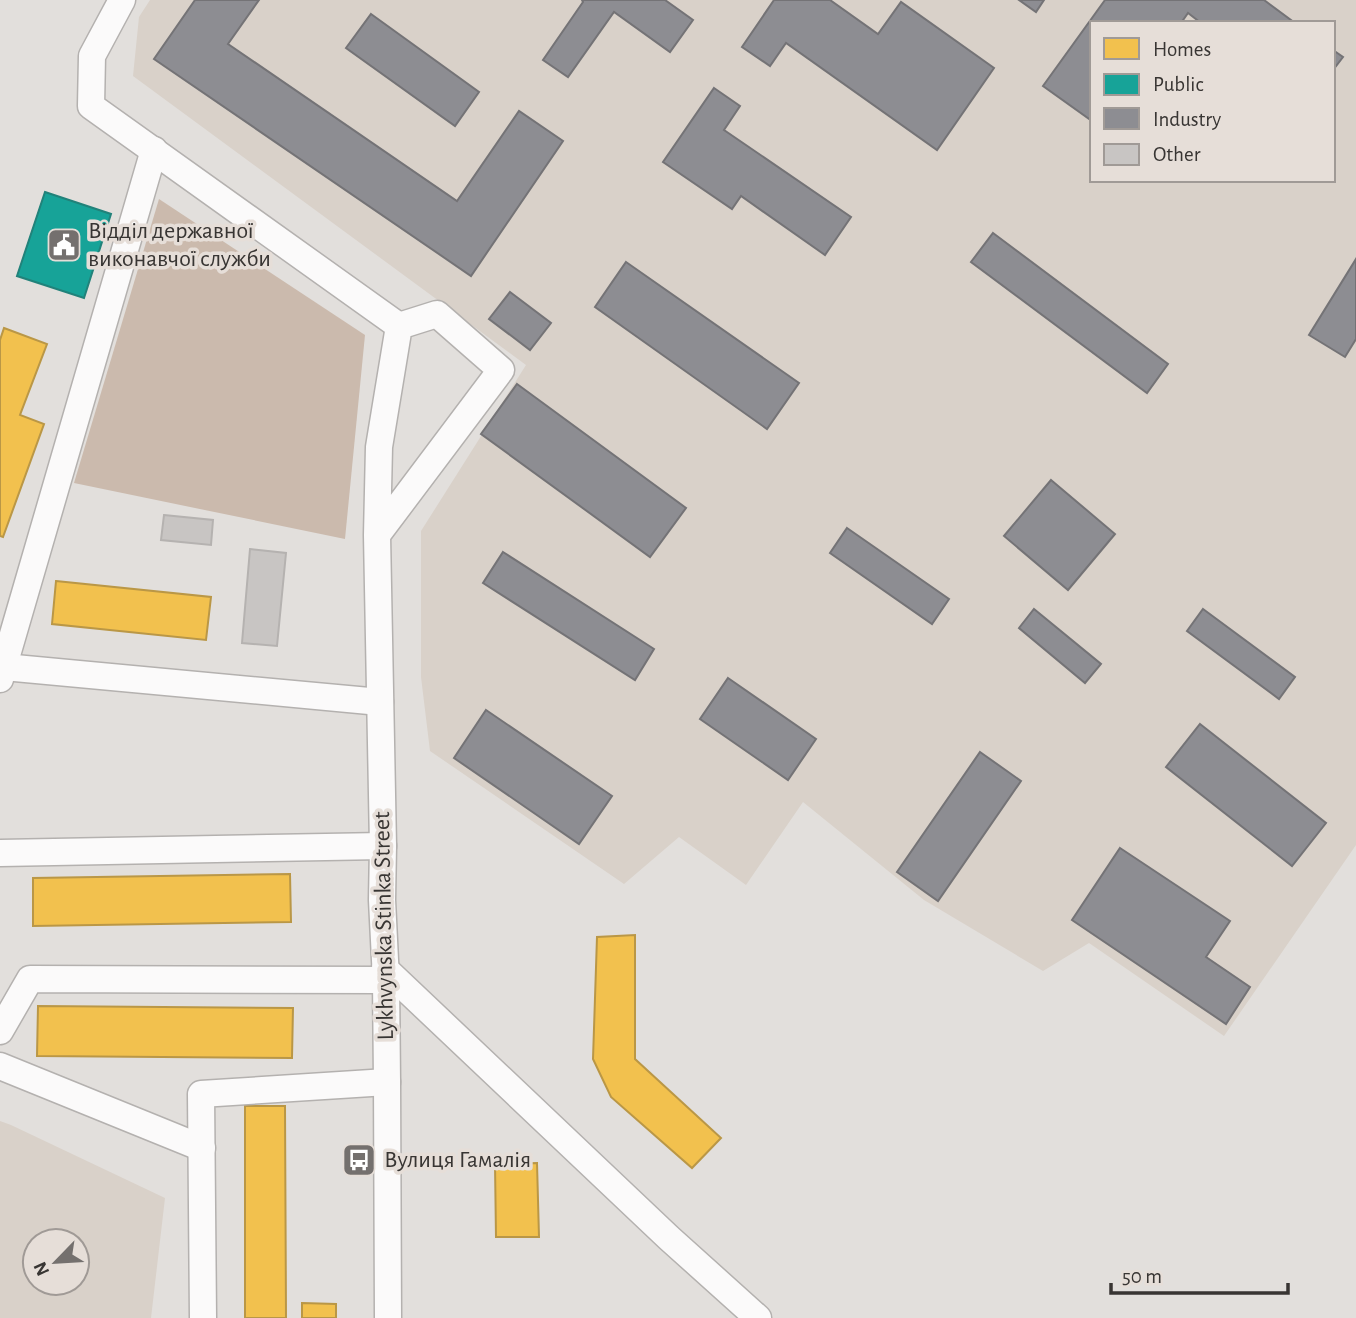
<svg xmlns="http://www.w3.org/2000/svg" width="1356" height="1318" font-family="'Alegreya Sans',sans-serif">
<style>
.built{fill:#d9d1c9;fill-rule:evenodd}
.forest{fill:#cbbaad}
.homes{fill:#f2c14e;stroke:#ba9746;stroke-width:2}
.public{fill:#17a398;stroke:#21827a;stroke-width:2}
.industry{fill:#8d8d92;stroke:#747376;stroke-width:2}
.building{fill:#c8c5c3;stroke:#b5b2b0;stroke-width:2}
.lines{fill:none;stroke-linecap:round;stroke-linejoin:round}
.minor-casing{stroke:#b4b1af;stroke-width:29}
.minor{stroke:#fbfafa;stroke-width:26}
.labels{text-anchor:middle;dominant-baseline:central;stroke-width:7;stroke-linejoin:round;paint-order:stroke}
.poi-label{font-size:24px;fill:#383533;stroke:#e6ded8;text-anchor:start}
.street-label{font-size:24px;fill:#383533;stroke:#e6ded8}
</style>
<rect width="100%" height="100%" fill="#e2dfdc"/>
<g class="built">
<path d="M 150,0 L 1356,0 L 1356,845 L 1224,1036 L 1089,943 L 1043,971 L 924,900 L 803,802 L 746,885 L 679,837 L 624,884 L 430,751 L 421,677 L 421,531 L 526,365 L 133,76 L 139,17 ZM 1092,23 L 1333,23 L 1333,180 L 1092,180 Z"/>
<path d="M 0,1121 L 11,1125 L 165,1198 L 151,1318 L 0,1318 ZM 35,1241 L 77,1241 L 77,1283 L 35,1283 Z"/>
</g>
<path class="forest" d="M 159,199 L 365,335 L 345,539 L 74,483 Z"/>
<g class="homes">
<path d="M 4,328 L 47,344 L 20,415 L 44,424 L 3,537 L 0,536 L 0,340 Z"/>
<path d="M 56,581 L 211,597 L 206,640 L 52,624 Z"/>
<path d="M 290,874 L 291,922 L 33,926 L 33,878 Z"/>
<path d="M 635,935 L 635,1059 L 721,1138 L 692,1168 L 611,1097 L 593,1059 L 597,937 Z"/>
<path d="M 38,1006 L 293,1008 L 292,1058 L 37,1056 Z"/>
<path d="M 245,1106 L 285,1106 L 286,1318 L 245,1318 Z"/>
<path d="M 537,1163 L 539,1237 L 496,1237 L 495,1164 Z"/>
<path d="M 302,1303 L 336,1304 L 336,1318 L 302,1318 Z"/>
</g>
<path class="public" d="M 45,192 L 111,214 L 84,298 L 17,276 Z"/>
<g class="industry">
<path d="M 195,0 L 259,0 L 228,44 L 457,201 L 519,111 L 563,141 L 471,276 L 154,59 Z"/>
<path d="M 582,0 L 665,0 L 693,20 L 670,52 L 614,12 L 568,77 L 543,60 L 583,2 Z"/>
<path d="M 774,0 L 830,0 L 878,34 L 901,2 L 994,68 L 937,150 L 786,43 L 770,66 L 742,47 Z"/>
<path d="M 1019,0 L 1044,0 L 1036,12 Z"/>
<path d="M 1105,0 L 1264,0 L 1295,23 L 1201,23 L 1188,13 L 1181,23 L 1092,23 L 1092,121 L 1043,86 Z"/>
<path d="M 371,14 L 479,92 L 455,126 L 346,48 Z"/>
<path d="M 1333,50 L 1343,57 L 1333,70 Z"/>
<path d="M 714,88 L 740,106 L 724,130 L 851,217 L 825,255 L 741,196 L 732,209 L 663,162 Z"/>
<path d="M 993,233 L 1168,364 L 1147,393 L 971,262 Z"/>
<path d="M 1356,259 L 1356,339 L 1345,357 L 1309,335 Z"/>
<path d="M 626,262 L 799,383 L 767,429 L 595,307 Z"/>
<path d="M 510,292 L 551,323 L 530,350 L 489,319 Z"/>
<path d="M 517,384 L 686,508 L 650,557 L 481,434 Z"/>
<path d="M 1051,480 L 1115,534 L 1068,590 L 1004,536 Z"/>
<path d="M 847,528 L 949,599 L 932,624 L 830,553 Z"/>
<path d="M 503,552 L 654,649 L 635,680 L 483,583 Z"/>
<path d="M 1034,609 L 1101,664 L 1085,683 L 1019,628 Z"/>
<path d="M 1203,609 L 1295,677 L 1279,699 L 1187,631 Z"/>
<path d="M 728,678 L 816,739 L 788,780 L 700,719 Z"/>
<path d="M 486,710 L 612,796 L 579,844 L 454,758 Z"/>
<path d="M 1200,724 L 1326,823 L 1292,866 L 1166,767 Z"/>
<path d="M 980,752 L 1021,781 L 938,901 L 897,872 Z"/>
<path d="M 1120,848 L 1230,921 L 1206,957 L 1250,987 L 1226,1024 L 1072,920 Z"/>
</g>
<g class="building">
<path d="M 164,515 L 213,520 L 211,545 L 161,540 Z"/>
<path d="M 250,549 L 286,553 L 277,646 L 242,643 Z"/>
</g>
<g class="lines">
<defs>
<g id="minor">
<path d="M 122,0 L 92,56 L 91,106 L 399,326"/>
<path d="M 377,535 L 379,447 L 399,326 L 437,314 L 501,370 L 377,535 L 383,846 L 382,900 L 386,980 L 387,1082 L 388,1318"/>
<path d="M 4,667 L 380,702"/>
<path d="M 0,679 L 154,150"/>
<path d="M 0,853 L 383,846"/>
<path d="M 385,969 L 669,1238 L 758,1318"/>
<path d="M 0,1031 L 30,979 L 386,980"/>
<path d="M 0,1066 L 202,1148"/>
<path d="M 203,1318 L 201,1094 L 387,1082"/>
</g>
</defs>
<use href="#minor" class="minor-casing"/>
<use href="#minor" class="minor"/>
</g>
<defs>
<symbol id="civic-square" viewBox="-11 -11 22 22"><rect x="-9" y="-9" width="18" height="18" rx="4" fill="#74706e" stroke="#e6ded8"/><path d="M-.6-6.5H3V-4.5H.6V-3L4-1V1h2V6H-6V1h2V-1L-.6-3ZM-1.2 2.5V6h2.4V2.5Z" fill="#fff"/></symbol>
<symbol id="bus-square" viewBox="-11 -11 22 22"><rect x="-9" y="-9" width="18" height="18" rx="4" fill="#74706e" stroke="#e6ded8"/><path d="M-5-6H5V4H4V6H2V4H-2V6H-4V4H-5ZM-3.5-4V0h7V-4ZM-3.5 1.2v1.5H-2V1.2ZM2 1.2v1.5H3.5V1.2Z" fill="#fff"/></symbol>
</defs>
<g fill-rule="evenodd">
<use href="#civic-square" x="45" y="226" width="38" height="38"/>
<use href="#bus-square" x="340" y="1141" width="38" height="38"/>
</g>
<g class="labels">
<g class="poi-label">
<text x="88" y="231">Відділ державної<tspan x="88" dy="28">виконавчої служби</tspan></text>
<text x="384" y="1160">Вулиця Гамалія</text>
</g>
<g class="street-label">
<text transform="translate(384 926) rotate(-91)">Lykhvynska Stinka Street</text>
</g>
</g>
<rect x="1090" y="21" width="245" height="161" fill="#e6ded8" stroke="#a09a96" stroke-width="2"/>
<rect x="1104" y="38" width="35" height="21" fill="#f2c14e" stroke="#a09a96" stroke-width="2"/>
<text x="1153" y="56" font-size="21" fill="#383533">Homes</text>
<rect x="1104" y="74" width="35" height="21" fill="#17a398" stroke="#a09a96" stroke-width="2"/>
<text x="1153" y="91" font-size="21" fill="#383533">Public</text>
<rect x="1104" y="108" width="35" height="21" fill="#8d8d92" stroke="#a09a96" stroke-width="2"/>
<text x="1153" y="126" font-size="21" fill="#383533">Industry</text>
<rect x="1104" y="144" width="35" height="21" fill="#c8c5c3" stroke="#a09a96" stroke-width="2"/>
<text x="1153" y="161" font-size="21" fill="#383533">Other</text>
<g transform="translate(56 1262) rotate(245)"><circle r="33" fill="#e6ded8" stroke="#a09a96" stroke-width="2"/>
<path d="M0-5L12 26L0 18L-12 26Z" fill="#74706e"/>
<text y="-10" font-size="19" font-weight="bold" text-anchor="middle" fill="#383533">N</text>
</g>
<path d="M1111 1283v10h177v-10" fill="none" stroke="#383533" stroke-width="3.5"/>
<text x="1122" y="1283" font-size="21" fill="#383533" stroke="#e6ded8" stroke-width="5" paint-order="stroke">50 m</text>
</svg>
